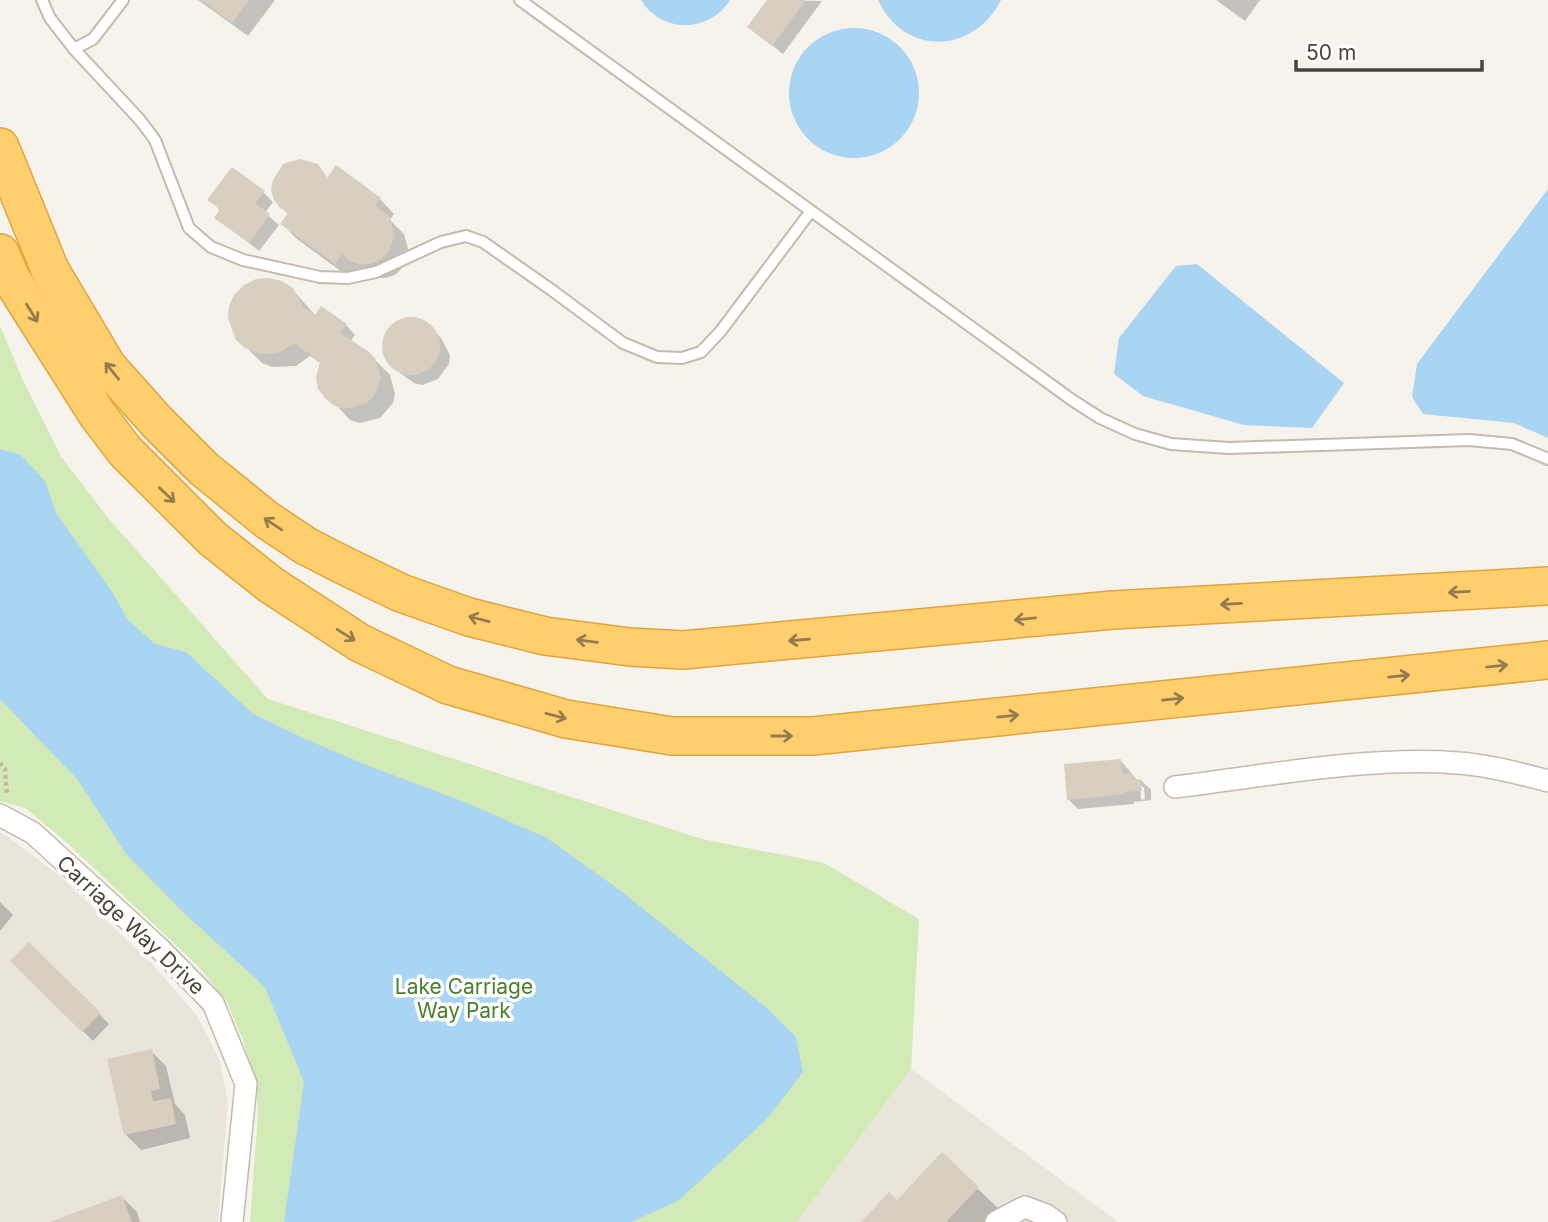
<svg xmlns="http://www.w3.org/2000/svg" width="1548" height="1222" font-family="Inter,sans-serif">
<style>
.residential{fill:#eae5da}
.green{fill:#d2eab5}
.water{fill:#a9d4f2}
.shadow{fill:#0003;fill-rule:evenodd}
.building{fill:#d8cfc1}
.lines{fill:none;stroke-linecap:round;stroke-linejoin:round}
.service-casing{stroke:#c2bbae;stroke-width:14}
.minor-casing{stroke:#c2bbae;stroke-width:24}
.motorway-casing{stroke:#e0a43c;stroke-width:40}
.path{stroke:#c4b79f;stroke-width:4.5;stroke-dasharray:3.5 3.5;stroke-linecap:butt}
.service{stroke:#fff;stroke-width:10}
.minor{stroke:#fff;stroke-width:21}
.motorway{stroke:#ffcf6e;stroke-width:37}
.oneway{stroke:#937c4e}
.labels{text-anchor:middle;dominant-baseline:central;stroke-width:7;stroke-linejoin:round;paint-order:stroke}
.street-label{font-size:21px;fill:#4b4439;stroke:#fff}
.park-label{font-size:21px;fill:#4a7f2a;stroke:#fff}
</style>
<rect width="100%" height="100%" fill="#f6f3ec"/>
<g class="residential">
<path d="M 0,833 L 7,836 L 62,878 L 153,965 L 197,1016 L 220,1061 L 228,1102 L 218,1222 L 0,1222 Z"/>
<path d="M 911,1069 L 1118,1222 L 797,1222 Z"/>
</g>
<path class="green" d="M 0,326 L 22,378 L 62,458 L 109,519 L 268,699 L 702,839 L 824,863 L 919,919 L 911,1069 L 797,1222 L 250,1222 L 258,1113 L 256,1085 L 243,1040 L 227,1002 L 198,966 L 64,840 L 25,808 L 0,801 Z"/>
<g class="water">
<path d="M 641,0 L 730,0 C 710,33 661,34 641,0 Z"/>
<path d="M 878,0 L 1001,0 C 974,54 904,57 878,0 Z"/>
<circle cx="854" cy="93" r="65"/>
<path d="M 1548,189 L 1548,438 L 1514,423 L 1423,414 L 1412,397 L 1417,364 Z"/>
<path d="M 1197,264 L 1344,383 L 1312,428 L 1244,425 L 1143,396 L 1114,374 L 1119,338 L 1176,266 Z"/>
<path d="M 0,449 L 21,455 L 45,481 L 56,513 L 111,590 L 128,620 L 155,644 L 186,652 L 252,713 L 305,739 L 369,766 L 467,803 L 547,838 L 621,891 L 767,1008 L 796,1037 L 803,1072 L 766,1120 L 678,1201 L 631,1222 L 284,1222 L 304,1082 L 265,987 L 185,914 L 126,854 L 78,780 L 0,699 Z"/>
</g>
<g class="shadow">
<path d="M 198,0 L 275,0 L 248,36 Z"/>
<path d="M 769,0 L 822,1 L 783,54 L 749,27 Z"/>
<path d="M 1216,0 L 1260,0 L 1245,21 Z"/>
<path d="M 316,166 L 329,179 L 380,199 L 394,214 L 390,220 L 404,234 L 409,252 L 402,268 L 395,275 L 386,278 L 376,278 L 366,275 L 358,268 L 350,278 L 297,239 L 282,224 L 289,215 L 281,207 Z"/>
<path d="M 263,192 L 273,202 L 265,213 L 279,225 L 259,251 L 217,217 L 221,211 L 210,200 Z"/>
<path d="M 292,289 L 316,316 L 346,325 L 355,335 L 350,342 L 367,352 L 390,375 L 395,394 L 393,403 L 380,418 L 360,423 L 350,420 L 320,388 L 322,364 L 310,356 L 296,366 L 272,367 L 262,363 L 238,339 Z"/>
<path d="M 414,319 L 431,327 L 441,338 L 450,355 L 449,364 L 438,379 L 422,385 L 414,383 L 400,373 L 389,363 L 384,347 L 389,330 L 396,324 Z"/>
<path d="M 1121,761 L 1138,781 L 1141,780 L 1151,790 L 1151,800 L 1134,802 L 1134,804 L 1078,809 L 1068,799 ZM 1140,784 L 1144,788 L 1145,799 L 1141,800 Z"/>
<path d="M 0,902 L 13,915 L 0,931 Z"/>
<path d="M 29,944 L 109,1024 L 93,1041 L 12,961 Z"/>
<path d="M 151,1051 L 166,1066 L 175,1104 L 185,1115 L 190,1138 L 141,1150 L 126,1135 Z"/>
<path d="M 942,1155 L 998,1208 L 985,1222 L 864,1222 L 898,1202 Z"/>
<path d="M 122,1197 L 137,1212 L 140,1222 L 55,1222 Z"/>
</g>
<g class="building">
<path d="M 201,0 L 249,0 L 232,23 Z"/>
<path d="M 767,0 L 806,0 L 772,46 L 747,27 Z"/>
<path d="M 300,159 L 318,164 L 327,178 L 336,165 L 381,198 L 375,205 L 390,217 L 395,236 L 388,253 L 380,260 L 370,264 L 359,264 L 349,261 L 342,254 L 335,264 L 280,224 L 288,213 L 280,208 L 274,200 L 271,190 L 273,180 L 283,164 Z"/>
<path d="M 232,167 L 265,191 L 255,203 L 270,214 L 249,243 L 214,218 L 220,209 L 207,200 Z"/>
<path d="M 269,278 L 282,281 L 293,288 L 303,307 L 315,315 L 321,306 L 347,324 L 340,333 L 368,351 L 375,358 L 381,378 L 378,388 L 373,397 L 365,404 L 344,409 L 333,405 L 325,398 L 318,389 L 316,378 L 320,362 L 294,343 L 280,352 L 268,354 L 256,353 L 245,348 L 236,340 L 228,318 L 229,306 L 234,295 L 244,285 L 256,279 Z"/>
<circle cx="411" cy="346" r="29"/>
<path d="M 1121,759 L 1123,774 L 1132,773 L 1133,779 L 1141,779 L 1142,791 L 1125,792 L 1125,794 L 1067,800 L 1064,764 Z"/>
<path d="M 29,942 L 101,1013 L 82,1032 L 10,961 Z"/>
<path d="M 152,1049 L 160,1089 L 151,1091 L 153,1101 L 171,1098 L 176,1124 L 124,1135 L 107,1059 Z"/>
<path d="M 942,1152 L 979,1187 L 946,1222 L 861,1222 L 889,1192 L 897,1200 Z"/>
<path d="M 122,1195 L 132,1222 L 50,1222 Z"/>
</g>
<g class="lines">
<defs>
<g id="service">
<path d="M 42,0 L 50,18 L 74,49 L 140,120 L 155,140 L 189,228 L 211,247 L 243,260 L 320,277 L 348,278 L 376,272 L 441,242 L 466,236 L 483,242 L 553,291 L 623,343 L 657,357 L 682,358 L 701,352 L 720,332 L 811,211"/>
<path d="M 520,0 L 1072,400 L 1100,418 L 1135,434 L 1171,444 L 1229,448 L 1469,440 L 1512,444 L 1548,459"/>
<path d="M 74,49 L 93,39 L 123,0"/>
</g>
<g id="minor">
<path d="M 1175,787 C 1264,776 1369,756 1458,763 C 1488,765 1519,773 1548,781"/>
<path d="M 0,815 L 33,833 L 160,949 L 213,1003 L 246,1084 L 232,1222"/>
<path d="M 996,1222 L 1025,1207 L 1046,1215 L 1056,1222"/>
</g>
<g id="motorway">
<path d="M 0,147 L 50,270 L 107,366 L 157,422 L 204,469 L 267,520 L 306,546 L 341,564 L 401,593 L 469,617 L 545,636 L 630,647 L 683,650 L 1113,610 L 1548,586"/>
<path d="M 0,253 L 12,280 L 97,414 L 125,451 L 213,539 L 271,585 L 360,643 L 448,685 L 566,719 L 672,736 L 813,736 L 1548,660"/>
</g>
</defs>
<use href="#service" class="service-casing"/>
<use href="#minor" class="minor-casing"/>
<use href="#motorway" class="motorway-casing"/>
<path class="path" d="M 0,763 L 5,769 L 7,796"/>
<use href="#service" class="service"/>
<use href="#minor" class="minor"/>
<use href="#motorway" class="motorway"/>
</g>
<defs><path id="oneway-shaft" d="M-6 0H5M1.5-3L5.5 0L1.5 3" fill="none" stroke-width="1.6" stroke-linecap="round" stroke-linejoin="round" transform="scale(1.75)"/></defs>
<g class="oneway">
<use href="#oneway-shaft" transform="translate(32 313) rotate(58)"/>
<use href="#oneway-shaft" transform="translate(112 371) rotate(-129)"/>
<use href="#oneway-shaft" transform="translate(167 495) rotate(44)"/>
<use href="#oneway-shaft" transform="translate(273 524) rotate(-146)"/>
<use href="#oneway-shaft" transform="translate(1459 592) rotate(177)"/>
<use href="#oneway-shaft" transform="translate(1231 604) rotate(177)"/>
<use href="#oneway-shaft" transform="translate(479 619) rotate(-165)"/>
<use href="#oneway-shaft" transform="translate(1025 619) rotate(174)"/>
<use href="#oneway-shaft" transform="translate(346 635) rotate(32)"/>
<use href="#oneway-shaft" transform="translate(799 640) rotate(175)"/>
<use href="#oneway-shaft" transform="translate(587 641) rotate(-172)"/>
<use href="#oneway-shaft" transform="translate(1497 666) rotate(-6)"/>
<use href="#oneway-shaft" transform="translate(1399 676) rotate(-6)"/>
<use href="#oneway-shaft" transform="translate(1173 699) rotate(-6)"/>
<use href="#oneway-shaft" transform="translate(556 716) rotate(15)"/>
<use href="#oneway-shaft" transform="translate(1008 716) rotate(-6)"/>
<use href="#oneway-shaft" transform="translate(782 736)"/>
</g>
<g class="labels">
<g class="street-label">
<text transform="translate(131 925) rotate(43)">Carriage Way Drive</text>
</g>
<g class="park-label">
<text x="464" y="986">Lake Carriage<tspan x="464" dy="24">Way Park</tspan></text>
</g>
</g>
<path d="M1296 60v10h186v-10" fill="none" stroke="#4b4439" stroke-width="3.5"/>
<text x="1306" y="60" font-size="21" fill="#4b4439" stroke="#ffffff" stroke-width="5" paint-order="stroke">50 m</text>
</svg>
